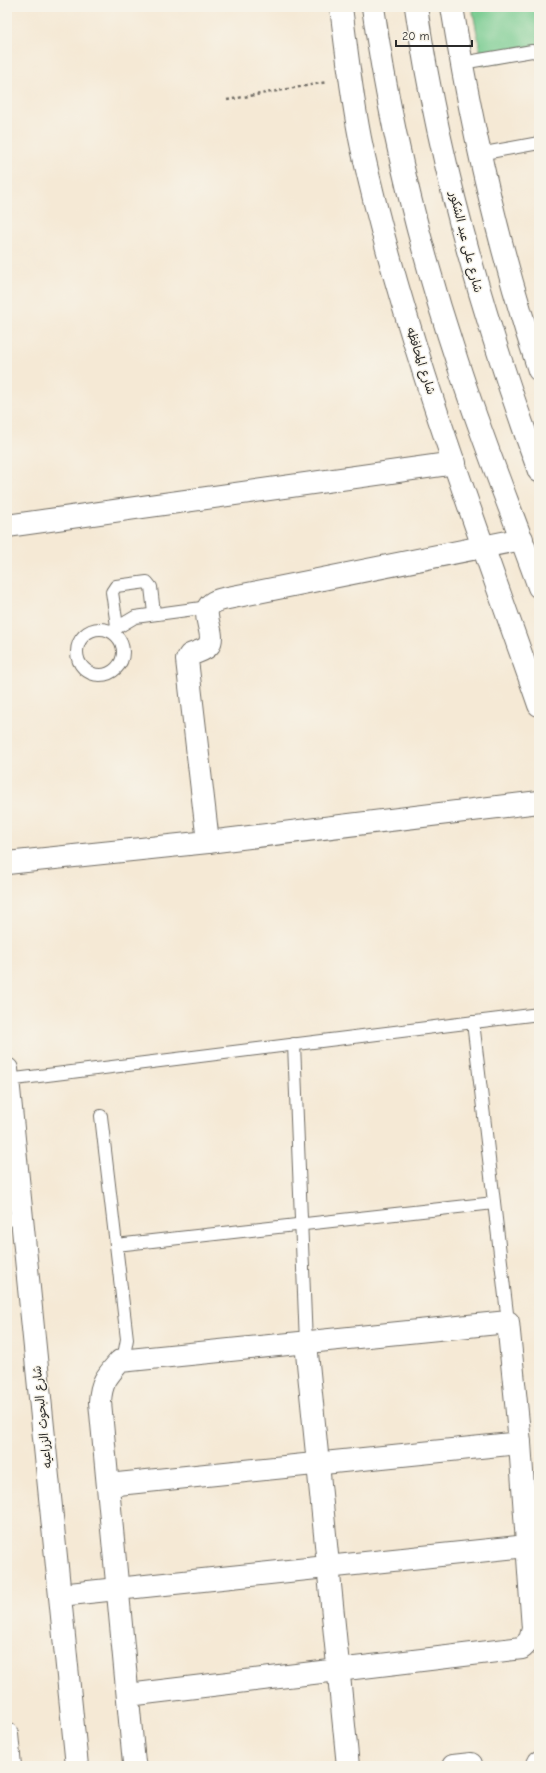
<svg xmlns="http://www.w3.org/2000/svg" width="546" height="1773" font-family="'Comic Neue','Playpen Sans Arabic',sans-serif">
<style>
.green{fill:#74ca8e;stroke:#507a5c}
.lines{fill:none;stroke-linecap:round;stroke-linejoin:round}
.lane-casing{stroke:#726e66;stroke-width:14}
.street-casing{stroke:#726e66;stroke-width:24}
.secondary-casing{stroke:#726e66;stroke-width:24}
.primary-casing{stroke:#726e66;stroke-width:24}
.path{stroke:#726e66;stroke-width:2.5;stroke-dasharray:3 3;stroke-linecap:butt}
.lane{stroke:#fff;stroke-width:12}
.street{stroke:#fff;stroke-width:22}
.secondary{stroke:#fff;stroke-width:22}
.primary{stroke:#fff;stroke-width:22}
.labels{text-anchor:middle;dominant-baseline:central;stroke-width:3;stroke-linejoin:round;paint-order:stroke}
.street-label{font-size:12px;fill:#2b2b2b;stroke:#f7f3e8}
</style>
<rect width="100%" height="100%" fill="#f7f3e8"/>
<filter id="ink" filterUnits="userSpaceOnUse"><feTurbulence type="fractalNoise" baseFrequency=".025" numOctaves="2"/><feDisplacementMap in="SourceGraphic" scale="8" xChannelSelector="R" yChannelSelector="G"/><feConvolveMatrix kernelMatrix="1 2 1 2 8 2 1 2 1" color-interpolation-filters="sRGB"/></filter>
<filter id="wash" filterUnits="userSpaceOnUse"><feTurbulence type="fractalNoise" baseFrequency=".012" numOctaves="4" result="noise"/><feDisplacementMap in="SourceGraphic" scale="16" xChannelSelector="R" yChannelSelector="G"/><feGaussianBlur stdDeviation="0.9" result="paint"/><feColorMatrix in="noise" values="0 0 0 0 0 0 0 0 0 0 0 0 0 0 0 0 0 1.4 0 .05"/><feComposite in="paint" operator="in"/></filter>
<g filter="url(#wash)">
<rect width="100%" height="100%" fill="#f5e9d5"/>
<path class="green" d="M 472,7 L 539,7 L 539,55 L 483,65 Z"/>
</g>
<g filter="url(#ink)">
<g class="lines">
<defs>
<g id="lane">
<path d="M 462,63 L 532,51 L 539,53"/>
<path d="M 479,154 L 539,143"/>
<path d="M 117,626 L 112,592 L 116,586 L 147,582 L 151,587 L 154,613"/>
<circle cx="100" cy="652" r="23"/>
<path d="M 113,630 L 135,617 L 209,607"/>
<path d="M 473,1022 L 508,1322"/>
<path d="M 294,1044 L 306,1343"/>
<path d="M 7,1080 L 539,1014"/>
<path d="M 101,1116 L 127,1339 L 125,1350 L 120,1361"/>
<path d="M 7,1220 L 22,1218"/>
<path d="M 116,1245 L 494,1203"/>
</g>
<g id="street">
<path d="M 7,526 L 455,463"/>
<path d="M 208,842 L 187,660 L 190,655 C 195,652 205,651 209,645 C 218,630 191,606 223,599 L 522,539"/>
<path d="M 7,863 L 208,842 L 539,802"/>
<path d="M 7,1069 L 77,1766"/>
<path d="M 306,1343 L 348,1766"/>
<path d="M 108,1485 L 520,1443"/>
<path d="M 60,1595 L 527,1546"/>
<path d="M 128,1695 L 522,1648 L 530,1640 L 533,1629 L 520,1443 L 508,1322 L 120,1361 C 107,1376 101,1382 100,1402 L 134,1763 L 135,1766"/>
<path d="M 7,1734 L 10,1766"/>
<path d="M 453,1766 L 471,1764"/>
</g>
<g id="secondary">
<path d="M 416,7 C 439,166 484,321 539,471"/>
<path d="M 452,7 C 472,130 499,251 539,370"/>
</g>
<g id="primary">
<path d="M 341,7 C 347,54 352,101 362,148 C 404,338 475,521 539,705"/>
<path d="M 373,7 C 390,127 419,246 457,361 C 481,437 512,512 539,587"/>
<path d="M 537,1766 L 539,1762"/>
</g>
</defs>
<use href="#lane" class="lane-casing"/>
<use href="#street" class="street-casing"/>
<use href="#secondary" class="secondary-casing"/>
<use href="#primary" class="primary-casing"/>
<path class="path" d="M 227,100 L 327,82"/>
<use href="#lane" class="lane"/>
<use href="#street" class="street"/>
<use href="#secondary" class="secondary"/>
<use href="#primary" class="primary"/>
</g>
</g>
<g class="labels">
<g class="street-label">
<text transform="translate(466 242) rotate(76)">شارع على عبد الشكور</text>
<text transform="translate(421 361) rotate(72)">شارع المحافظه</text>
<text transform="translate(42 1417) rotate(-96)">شارع البحوث الزراعيه</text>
</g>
</g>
<rect width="546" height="1773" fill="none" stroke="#f7f3e8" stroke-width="24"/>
<path d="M396 40v6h76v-6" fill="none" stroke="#2b2b2b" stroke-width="2"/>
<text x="402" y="40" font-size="12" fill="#2b2b2b" stroke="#f7f3e8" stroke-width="3" paint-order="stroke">20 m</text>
</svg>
